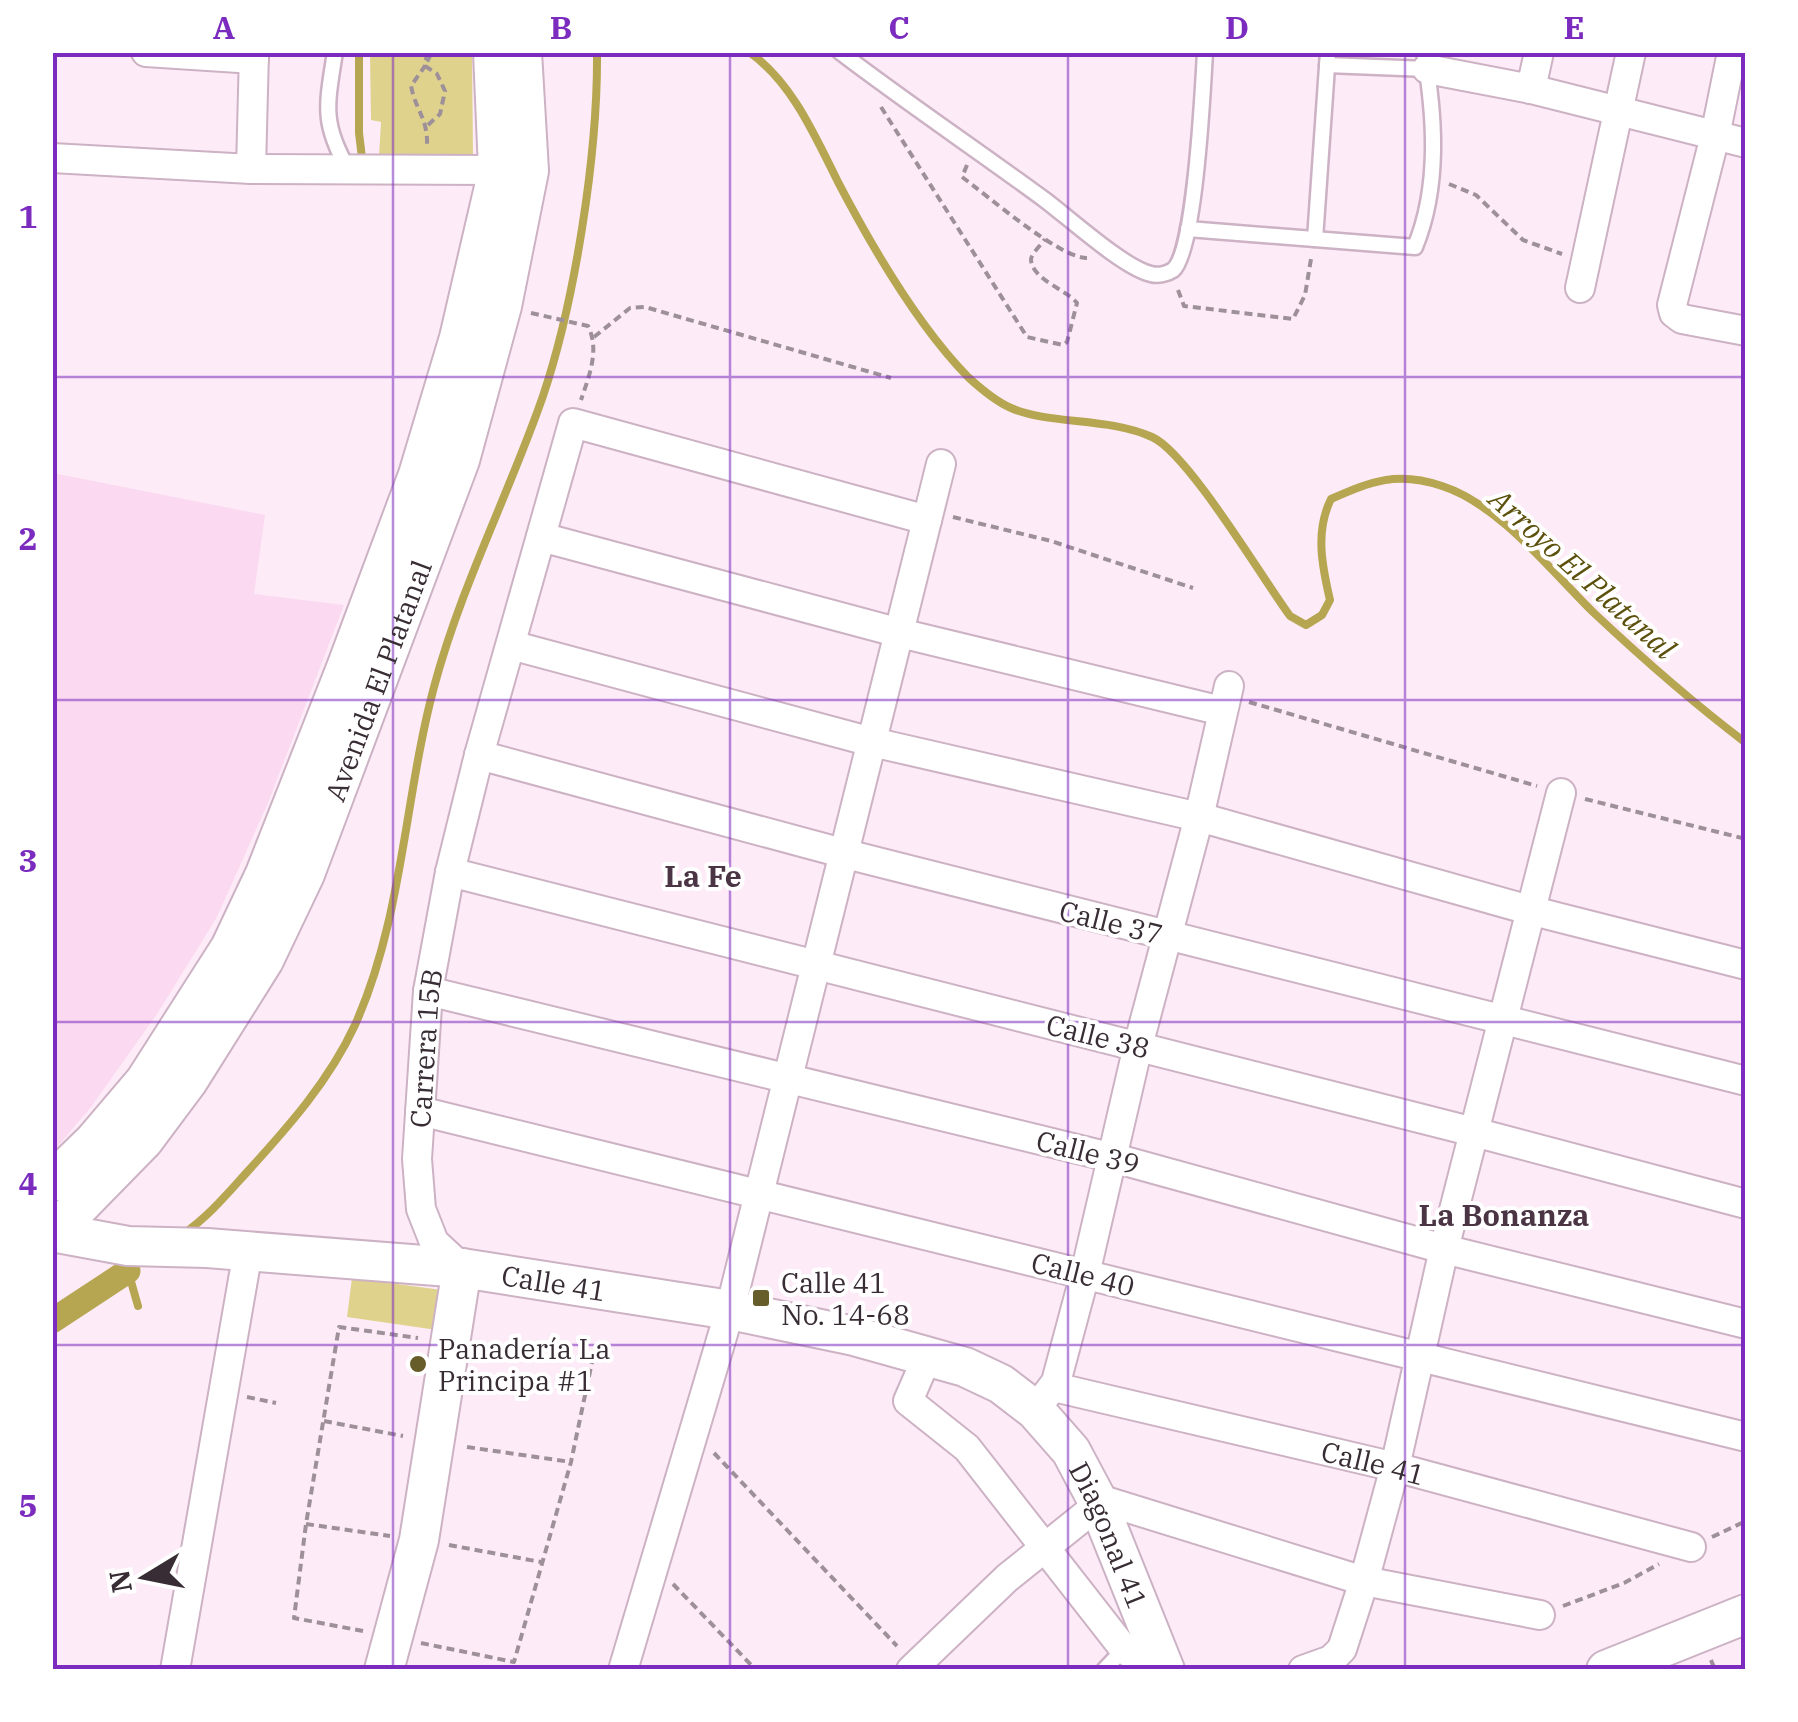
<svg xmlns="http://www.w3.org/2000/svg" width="1798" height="1722" font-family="'IBM Plex Serif',serif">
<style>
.built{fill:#fbd9f0}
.green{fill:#dfd28d}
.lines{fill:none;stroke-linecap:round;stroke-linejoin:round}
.stream{stroke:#b7a651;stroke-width:8}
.canal{stroke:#b7a651;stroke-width:25}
.lane-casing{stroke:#ccb2c4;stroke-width:19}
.street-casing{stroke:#ccb2c4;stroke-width:32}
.secondary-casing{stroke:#ccb2c4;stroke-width:42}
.path{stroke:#9e9099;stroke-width:4;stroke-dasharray:8 5;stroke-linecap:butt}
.lane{stroke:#fff;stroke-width:14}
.street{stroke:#fff;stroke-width:28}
.secondary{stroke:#fff;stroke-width:38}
.grid{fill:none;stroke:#7b2cbf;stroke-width:2.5;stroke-opacity:0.55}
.poi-dot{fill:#675d2a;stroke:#fff;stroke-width:4}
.labels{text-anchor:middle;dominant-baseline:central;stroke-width:8;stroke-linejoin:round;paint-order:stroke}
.street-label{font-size:28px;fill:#382d34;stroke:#fff}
.poi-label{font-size:28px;fill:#382d34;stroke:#fff;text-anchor:start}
.water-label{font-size:30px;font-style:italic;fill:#5c500d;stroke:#fff}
.neighbourhood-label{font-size:30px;font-weight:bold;fill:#4b3544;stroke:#fff}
.neatline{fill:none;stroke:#7b2cbf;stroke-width:4}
.grid-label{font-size:32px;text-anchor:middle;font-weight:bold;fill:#7b2cbf}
</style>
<rect width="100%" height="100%" fill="#fdecf7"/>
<path class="built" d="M 53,473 L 265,515 L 254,594 L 344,605 L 268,803 L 217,917 L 157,1014 L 91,1107 L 53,1152 Z"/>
<g class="green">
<path d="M 370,53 L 472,53 L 473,156 L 379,157 L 381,122 L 371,120 Z"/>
<path d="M 352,1278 L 442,1290 L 437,1330 L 347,1317 Z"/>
</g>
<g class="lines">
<g class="stream">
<path d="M 359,52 L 359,133 L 363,166"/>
<path d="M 749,52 C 792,82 815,136 838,182 C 872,247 917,325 968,377 C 981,389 995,401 1011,408 C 1050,425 1108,417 1152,437 C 1188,453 1262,578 1290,616 L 1306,625 L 1322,615 L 1330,600 C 1322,566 1315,531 1331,499 C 1372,481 1397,471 1442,486 C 1499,504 1552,572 1594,613 C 1643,659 1692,702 1746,743"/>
<path d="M 183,1234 C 208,1217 228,1193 248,1171 C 289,1126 329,1081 355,1025 C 403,918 404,799 434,687 C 461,586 509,494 543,396 C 575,301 598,153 597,52"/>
<path d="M 138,1306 L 128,1271 L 142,1261"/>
</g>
<path class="canal" d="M 52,1321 L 128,1271"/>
<defs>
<g id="lane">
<path d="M 335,52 C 327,104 321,122 348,169"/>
<path d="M 840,52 C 907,103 977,150 1045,200 C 1069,218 1124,268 1151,274 C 1158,276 1167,274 1173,270 C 1195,252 1203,88 1205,52"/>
<path d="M 1327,65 L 1427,69"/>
<path d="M 1188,229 L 1415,247 C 1440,186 1435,116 1424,52"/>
<path d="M 1315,239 L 1328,52"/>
<path d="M 1104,1670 L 1124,1649"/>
</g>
<g id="street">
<path d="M 146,52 L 254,59"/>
<path d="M 1732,52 L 1715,136 L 1672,305 L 1674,313 L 1682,319 L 1746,331"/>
<path d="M 1427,69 L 1531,89 L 1746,143"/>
<path d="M 1531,89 L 1539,52"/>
<path d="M 52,158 L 251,169 L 498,170"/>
<path d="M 251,169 L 254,52"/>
<path d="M 1580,288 L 1631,52"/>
<path d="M 541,537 L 900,633 L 1222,711"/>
<path d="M 511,645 L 872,742 L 1199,817 L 1533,911 L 1746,965"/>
<path d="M 479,755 L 846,854 L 1746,1081"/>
<path d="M 450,872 L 1474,1132 L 1746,1204"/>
<path d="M 428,991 L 1114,1158 L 1444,1249 L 1746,1324"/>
<path d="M 420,1111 L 1746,1437"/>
<path id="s1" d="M 462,1268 L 434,1242 L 421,1209 L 417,1159 L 428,991 L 450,872 L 479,755 L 573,423 L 927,520"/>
<path d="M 928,1355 L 908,1401 L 967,1448 L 1124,1649 L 1153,1670"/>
<path id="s2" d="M 1054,1387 L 1395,1467 L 1691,1547"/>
<path d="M 1035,1410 L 1056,1382 L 1085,1274 L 1138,1046 L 1199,817 L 1229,686"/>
<path d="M 1096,1498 L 1364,1581 L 1540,1615"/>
<path d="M 175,1670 L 248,1251"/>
<path d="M 623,1670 L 730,1310 L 941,464"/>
<path d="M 911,1670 L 1007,1578 L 1098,1505"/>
<path d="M 1303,1670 L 1331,1660 L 1342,1649 L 1364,1581 L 1395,1467 L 1444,1249 L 1561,793"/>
</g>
<g id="secondary">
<path d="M 52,1182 L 94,1141 L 145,1081 L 230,948 L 265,874 L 346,668 L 418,475 L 459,338 L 498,170 L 493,52"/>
<path id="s3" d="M 52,1232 L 128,1246 L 207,1248 L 462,1268 L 730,1310 L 854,1336 L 965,1367 L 1001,1384 L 1035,1410 L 1071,1451 L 1096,1498 L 1165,1670"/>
<path id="s4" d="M 52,1234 L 144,1140 L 188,1081 L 264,960 L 305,874 L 460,460 L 502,306 L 529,171 L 522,52"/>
<path d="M 384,1670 L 419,1540 L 462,1268"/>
<path d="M 1606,1670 L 1746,1614"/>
</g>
</defs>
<use href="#lane" class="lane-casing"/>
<use href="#street" class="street-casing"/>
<use href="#secondary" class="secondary-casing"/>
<g class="path">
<path d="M 427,52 L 425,66 L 411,86 C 416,111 428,119 427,145"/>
<path d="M 881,107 L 1027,337 L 1063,345 L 1067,342 L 1077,303 C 1067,290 1031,279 1031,259 C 1032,253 1042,244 1045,239"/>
<path d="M 428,125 L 440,114 L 445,91 L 437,74 L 425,66 L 432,52"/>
<path d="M 967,165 L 962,177 C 988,196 1059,258 1087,258"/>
<path d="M 1449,184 L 1476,195 L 1523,240 L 1562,254"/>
<path d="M 1178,290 L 1184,306 L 1293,319 L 1305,295 L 1311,259"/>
<path d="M 531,313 L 588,326 C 600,350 589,376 581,400"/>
<path d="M 594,337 L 630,308 L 645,307 L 891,378"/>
<path d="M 953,517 L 1051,541 L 1193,588"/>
<path d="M 1249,702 L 1537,786"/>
<path d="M 1585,799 L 1746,839"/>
<path d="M 247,1397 L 276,1403"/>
<path d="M 324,1421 L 403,1436"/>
<path d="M 467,1447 L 571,1462"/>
<path d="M 714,1453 L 897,1646"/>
<path d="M 306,1524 L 390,1536"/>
<path d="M 1712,1537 L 1746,1521"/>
<path d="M 449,1545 L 541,1562"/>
<path d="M 673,1584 L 756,1670"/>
<path d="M 1563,1606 L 1624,1583 L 1659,1564"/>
<path d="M 363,1631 L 294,1618 L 306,1524 L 339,1327 L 418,1338"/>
<path d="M 421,1643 L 514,1662 L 571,1462 L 592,1362"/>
<path d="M 1711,1660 L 1715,1670"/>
</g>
<use href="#lane" class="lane"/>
<use href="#street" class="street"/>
<use href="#secondary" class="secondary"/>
</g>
<path class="grid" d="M 393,52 L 393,1670M 730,52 L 730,1670M 1068,52 L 1068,1670M 1405,52 L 1405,1670M 52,377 L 1746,377M 52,700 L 1746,700M 52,1022 L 1746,1022M 52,1345 L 1746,1345"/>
<g class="poi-dot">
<rect x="751" y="1288" width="20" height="20" rx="5"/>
<circle cx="418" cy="1364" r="10"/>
</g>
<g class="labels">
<g class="street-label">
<text stroke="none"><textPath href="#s4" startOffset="650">Avenida El Platanal</textPath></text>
<text transform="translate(1111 922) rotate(14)">Calle 37</text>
<text transform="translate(1098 1036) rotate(14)">Calle 38</text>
<text stroke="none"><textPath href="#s1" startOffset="235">Carrera 15B</textPath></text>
<text transform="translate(1088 1152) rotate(14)">Calle 39</text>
<text transform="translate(1083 1274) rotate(14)">Calle 40</text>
<text stroke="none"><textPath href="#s3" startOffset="505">Calle 41</textPath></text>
<text stroke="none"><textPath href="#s2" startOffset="328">Calle 41</textPath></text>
<text stroke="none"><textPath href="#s3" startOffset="1155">Diagonal 41</textPath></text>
</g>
<g class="poi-label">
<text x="781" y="1282">Calle 41<tspan x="781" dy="32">No. 14-68</tspan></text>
<text x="438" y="1348">Panadería La<tspan x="438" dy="32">Principa #1</tspan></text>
</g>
<g class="water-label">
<text transform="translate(1583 573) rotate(42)">Arroyo El Platanal</text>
</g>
<g class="neighbourhood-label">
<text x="703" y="875">La Fe</text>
<text x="1504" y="1214">La Bonanza</text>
</g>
</g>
<rect width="1798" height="1722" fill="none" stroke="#ffffff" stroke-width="110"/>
<g transform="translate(145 1577) rotate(260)" stroke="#ffffff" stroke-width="8" paint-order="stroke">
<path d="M0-8L18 38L0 25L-18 38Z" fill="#382d34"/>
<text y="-15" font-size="28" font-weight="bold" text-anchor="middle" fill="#382d34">N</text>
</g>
<rect x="55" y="55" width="1688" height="1612" class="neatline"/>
<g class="grid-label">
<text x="224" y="39">A</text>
<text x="561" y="39">B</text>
<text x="899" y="39">C</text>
<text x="1237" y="39">D</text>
<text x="1574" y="39">E</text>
<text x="28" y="228">1</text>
<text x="28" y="550">2</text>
<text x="28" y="872">3</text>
<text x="28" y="1195">4</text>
<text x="28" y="1517">5</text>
</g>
</svg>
